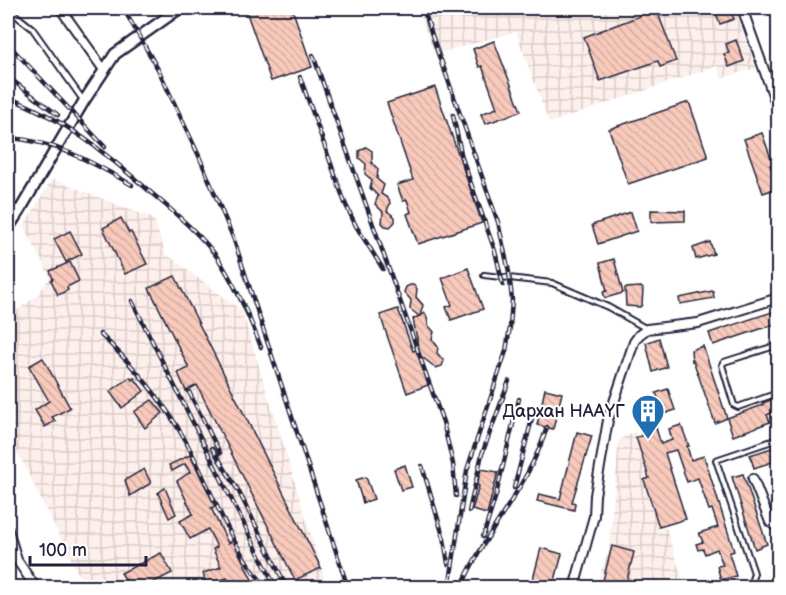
<svg xmlns="http://www.w3.org/2000/svg" width="786" height="595" font-family="'Balsamiq Sans',sans-serif">
<style>
.industrial{fill:url(#industrial-grid)}
.building{fill:url(#building-back-hatch);stroke:#22223b;stroke-width:1.5}
.lines{fill:none;stroke-linecap:round;stroke-linejoin:round}
.service-casing{stroke:#22223b;stroke-width:8}
.minor-casing{stroke:#22223b;stroke-width:12}
.tertiary-casing{stroke:#22223b;stroke-width:14}
.service{stroke:#fff;stroke-width:4}
.minor{stroke:#fff;stroke-width:8}
.tertiary{stroke:#fff;stroke-width:9}
.rail-casing{stroke:#22223b;stroke-width:4.5}
.rail{stroke:#fff;stroke-width:2;stroke-dasharray:7;stroke-linecap:butt}
.labels{text-anchor:middle;dominant-baseline:central;stroke-width:4.5;stroke-linejoin:round;paint-order:stroke}
.poi-label{font-size:18px;fill:#22223b;stroke:#fff;text-anchor:end}
</style>
<defs>
<pattern id="industrial-grid" width="8" height="8" patternUnits="userSpaceOnUse" patternTransform="scale(1.5)"><rect width="8" height="8" fill="#fdefeb"/><path d="M0 4h8M4 0v8" fill="none" stroke="#d9cdca"/></pattern>
<pattern id="building-back-hatch" width="6" height="6" patternUnits="userSpaceOnUse" patternTransform="scale(1.5)"><rect width="6" height="6" fill="#f8cabc"/><path d="M-1 5l2 2M0 0l6 6M5-1l2 2" fill="none" stroke="#d4ada2"/></pattern>
</defs>
<rect width="100%" height="100%" fill="#fff"/>
<filter id="ink" filterUnits="userSpaceOnUse"><feTurbulence type="fractalNoise" baseFrequency=".0167" numOctaves="2"/><feDisplacementMap in="SourceGraphic" scale="12" xChannelSelector="R" yChannelSelector="G"/><feConvolveMatrix kernelMatrix="1 2 1 2 8 2 1 2 1" color-interpolation-filters="sRGB"/></filter>
<g filter="url(#ink)">
<g class="industrial">
<path d="M 418,8 L 734,8 L 756,68 L 722,78 L 717,66 L 549,123 L 516,32 L 434,54 Z"/>
<path d="M 52,179 L 154,219 L 165,253 L 242,311 L 327,587 L 85,587 L 8,433 L 8,317 L 38,295 L 50,277 L 24,226 Z"/>
<path d="M 635,431 L 659,530 L 666,528 L 685,587 L 595,588 L 609,550 L 619,440 Z"/>
</g>
<g class="building">
<path d="M 245,8 L 292,8 L 312,67 L 271,81 Z"/>
<path d="M 653,8 L 656,8 L 676,61 L 660,67 L 658,61 L 600,81 L 584,37 L 640,16 L 639,12 Z"/>
<path d="M 714,8 L 729,8 L 734,19 L 720,24 Z"/>
<path d="M 736,40 L 744,61 L 729,67 L 724,54 L 729,53 L 726,44 Z"/>
<path d="M 494,41 L 521,111 L 485,124 L 481,114 L 497,108 L 482,66 L 479,67 L 473,49 Z"/>
<path d="M 435,87 L 482,223 L 418,244 L 407,214 L 411,212 L 407,200 L 403,201 L 397,185 L 413,180 L 387,103 Z"/>
<path d="M 689,102 L 708,157 L 628,184 L 609,129 Z"/>
<path d="M 762,133 L 773,164 L 770,165 L 778,188 L 763,193 L 744,139 Z"/>
<path d="M 366,147 L 372,151 L 372,163 L 378,169 L 377,179 L 384,185 L 381,194 L 389,199 L 390,203 L 387,211 L 395,217 L 395,222 L 390,227 L 385,226 L 382,223 L 383,212 L 375,204 L 378,196 L 370,188 L 372,180 L 365,174 L 366,164 L 359,158 L 359,151 Z"/>
<path d="M 651,210 L 685,211 L 685,221 L 651,222 Z"/>
<path d="M 631,212 L 637,231 L 598,244 L 592,225 Z"/>
<path d="M 121,218 L 129,233 L 131,232 L 147,264 L 125,274 L 103,228 Z"/>
<path d="M 70,231 L 82,254 L 66,262 L 54,239 Z"/>
<path d="M 710,242 L 714,254 L 696,259 L 693,248 Z"/>
<path d="M 614,259 L 623,293 L 605,298 L 603,292 L 607,291 L 600,263 Z"/>
<path d="M 70,262 L 79,281 L 67,287 L 68,290 L 58,295 L 51,280 L 53,279 L 50,271 Z"/>
<path d="M 468,268 L 483,309 L 451,320 L 446,307 L 452,305 L 442,278 Z"/>
<path d="M 175,276 L 321,568 L 295,580 L 197,385 L 186,391 L 178,373 L 189,368 L 149,288 Z"/>
<path d="M 410,285 L 414,285 L 417,289 L 416,297 L 423,305 L 420,316 L 425,313 L 427,317 L 428,325 L 434,332 L 432,339 L 438,347 L 437,353 L 444,361 L 442,366 L 436,368 L 418,354 L 428,385 L 407,393 L 380,315 L 398,309 L 413,351 L 419,349 L 413,319 L 419,316 L 410,309 L 411,300 L 404,292 L 406,287 Z"/>
<path d="M 641,287 L 643,289 L 642,305 L 640,307 L 626,306 L 625,288 Z"/>
<path d="M 713,291 L 714,298 L 680,304 L 679,298 Z"/>
<path d="M 778,310 L 778,323 L 713,345 L 709,333 Z"/>
<path d="M 659,338 L 667,367 L 653,372 L 646,343 Z"/>
<path d="M 703,346 L 727,418 L 715,423 L 693,360 L 692,361 L 691,350 Z"/>
<path d="M 43,358 L 70,408 L 52,417 L 55,421 L 45,427 L 35,410 L 49,401 L 29,366 Z"/>
<path d="M 130,377 L 132,380 L 134,378 L 144,391 L 122,408 L 110,392 Z"/>
<path d="M 545,389 L 562,393 L 553,429 L 537,425 Z"/>
<path d="M 668,389 L 675,410 L 664,414 L 656,393 Z"/>
<path d="M 778,397 L 778,410 L 767,415 L 770,422 L 733,436 L 727,418 L 763,405 L 763,403 Z"/>
<path d="M 152,400 L 163,413 L 145,428 L 134,412 Z"/>
<path d="M 681,425 L 689,446 L 687,446 L 691,460 L 704,456 L 734,551 L 729,553 L 736,576 L 721,580 L 717,566 L 723,565 L 717,549 L 705,554 L 703,549 L 698,550 L 696,544 L 703,542 L 699,533 L 718,527 L 712,509 L 709,510 L 698,478 L 687,482 L 676,450 L 665,453 L 686,519 L 659,527 L 644,480 L 649,478 L 636,437 L 642,436 L 641,433 L 656,428 L 661,444 L 672,440 L 669,429 Z"/>
<path d="M 577,432 L 592,436 L 572,502 L 575,503 L 574,510 L 537,501 L 539,494 L 560,499 Z"/>
<path d="M 778,446 L 778,460 L 754,468 L 750,455 Z"/>
<path d="M 190,455 L 215,506 L 211,508 L 228,543 L 233,541 L 256,588 L 232,588 L 227,578 L 206,585 L 203,573 L 221,567 L 213,549 L 217,547 L 208,529 L 190,539 L 180,521 L 193,514 L 177,481 L 190,472 L 185,464 L 172,471 L 169,465 Z"/>
<path d="M 405,465 L 412,487 L 401,490 L 394,469 Z"/>
<path d="M 144,469 L 151,483 L 130,496 L 125,480 Z"/>
<path d="M 481,469 L 498,472 L 487,514 L 472,510 L 479,486 L 477,485 Z"/>
<path d="M 743,474 L 767,544 L 755,549 L 732,477 Z"/>
<path d="M 366,477 L 374,499 L 363,503 L 356,480 Z"/>
<path d="M 165,488 L 176,514 L 169,518 L 158,493 Z"/>
<path d="M 612,546 L 634,552 L 625,588 L 601,588 Z"/>
<path d="M 541,548 L 562,554 L 553,588 L 532,583 Z"/>
<path d="M 161,553 L 172,573 L 142,588 L 131,588 L 121,573 Z"/>
</g>
<g class="lines">
<defs>
<g id="service">
<path d="M 8,9 L 32,28 L 83,100"/>
<path d="M 8,204 L 20,210"/>
<path d="M 484,275 L 552,283 L 608,307 L 647,329"/>
<path d="M 778,345 L 724,362 L 722,365 L 734,405 L 738,407 L 778,393"/>
<path d="M 742,588 L 751,583 L 754,573 L 716,460 L 778,439"/>
</g>
<g id="minor">
<path d="M 60,8 L 104,70"/>
<path d="M 742,8 L 778,109"/>
<path d="M 753,479 L 770,522 L 774,525 L 778,525"/>
<path d="M 8,530 L 17,560 L 36,588"/>
<path d="M 574,588 L 594,516 L 595,495 L 608,420 L 634,342 L 639,335 L 647,329 L 698,323 L 778,298"/>
</g>
<path id="tertiary" d="M 8,228 L 20,210 L 84,101 L 115,54 L 180,8"/>
</defs>
<use href="#service" class="service-casing"/>
<use href="#minor" class="minor-casing"/>
<use href="#tertiary" class="tertiary-casing"/>
<use href="#service" class="service"/>
<use href="#minor" class="minor"/>
<use href="#tertiary" class="tertiary"/>
<defs>
<g id="rail">
<path d="M 123,8 L 159,71 L 199,156 L 234,240 L 348,588"/>
<path d="M 423,8 L 443,68"/>
<path d="M 8,44 L 105,147"/>
<path d="M 313,55 L 443,422 L 453,464 L 456,496"/>
<path d="M 441,60 L 498,222 L 509,272 L 512,300 L 510,327 L 506,351 L 467,470 L 449,588"/>
<path d="M 8,77 L 58,115"/>
<path d="M 300,77 L 345,203 L 356,226 L 383,269"/>
<path d="M 8,98 C 64,117 111,158 155,196 C 177,215 200,234 217,257 C 236,285 249,316 261,347"/>
<path d="M 453,115 L 462,158 L 495,251 L 503,285"/>
<path d="M 8,138 C 53,140 94,163 132,185"/>
<path d="M 132,301 L 276,588"/>
<path d="M 100,334 C 133,365 163,400 185,440 C 212,489 229,546 267,588"/>
<path d="M 189,392 L 220,453"/>
<path d="M 212,448 L 238,490 L 287,588"/>
<path d="M 422,466 L 444,539 L 448,564"/>
<path d="M 514,488 L 533,415"/>
<path d="M 469,511 L 482,454 L 509,381"/>
<path d="M 483,537 L 496,495 L 519,399"/>
<path d="M 461,588 C 485,531 529,487 547,427"/>
</g>
</defs>
<use href="#rail" class="rail-casing"/>
<use href="#rail" class="rail"/>
</g>
</g>
<defs>
<symbol id="building-pin" viewBox="-11 -11 22 30"><path d="M0 17L-7.5 6A9.5 9.5 0 1 1 7.5 6Z" fill="#1f6fb2" stroke="#fff"/><path d="M-4-6H4V6H1V3H-1V6H-4ZM-2.5-4.3h1.7v1.8h-1.7ZM.8-4.3h1.7v1.8H.8ZM-2.5-1h1.7V.8h-1.7ZM.8-1h1.7V.8H.8Z" fill="#fff"/></symbol>
</defs>
<g fill-rule="evenodd">
<use href="#building-pin" x="629" y="392" width="38" height="52"/>
</g>
<g class="labels">
<g class="poi-label">
<text x="625" y="411">Дархан НААҮГ</text>
</g>
</g>
<rect width="786" height="595" fill="none" stroke="#fff" stroke-width="30"/>
<rect x="15" y="15" width="756" height="565" fill="none" stroke="#22223b" stroke-width="2" filter="url(#ink)"/>
<path d="M30 556v9h116v-9" fill="none" stroke="#22223b" stroke-width="3"/>
<text x="39" y="556" font-size="18" fill="#22223b" stroke="#ffffff" stroke-width="4.5" paint-order="stroke">100 m</text>
</svg>
